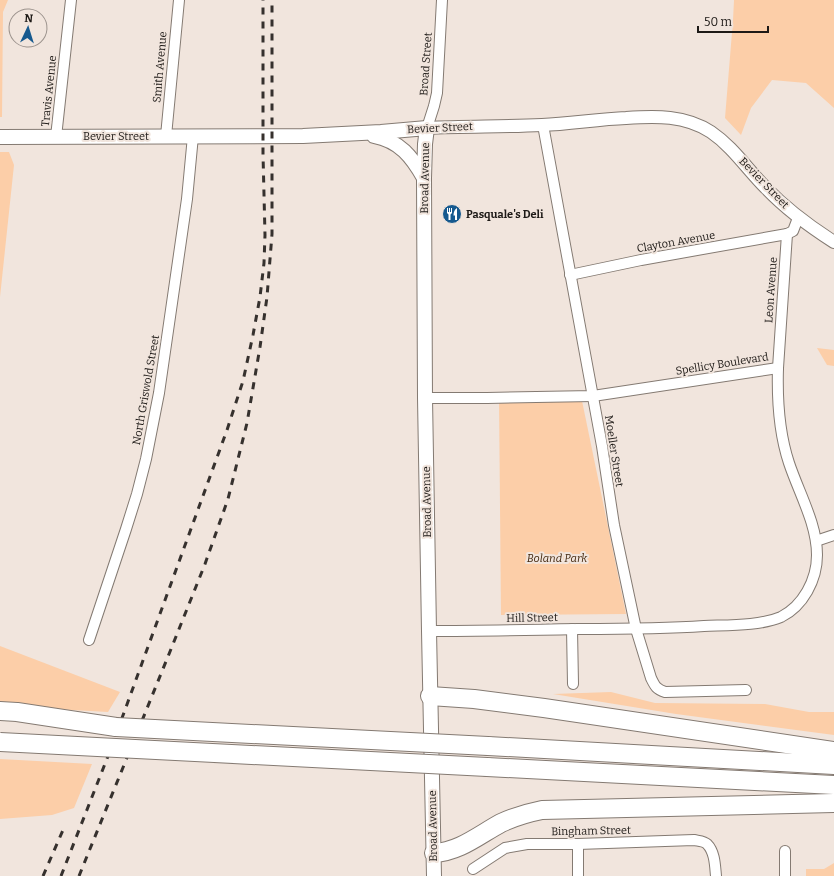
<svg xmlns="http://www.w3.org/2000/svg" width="834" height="876" font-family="Bitter,serif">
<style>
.green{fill:#fccea8}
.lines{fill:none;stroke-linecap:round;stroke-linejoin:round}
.minor-casing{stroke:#847a72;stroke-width:12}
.tertiary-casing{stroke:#847a72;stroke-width:14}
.secondary-casing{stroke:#847a72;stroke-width:16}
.motorway-casing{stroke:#847a72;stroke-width:20}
.minor{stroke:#fff;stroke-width:10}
.tertiary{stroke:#fff;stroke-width:12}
.secondary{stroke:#fff;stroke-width:14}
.motorway{stroke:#fff;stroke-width:18}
.rail{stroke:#36312e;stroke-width:3;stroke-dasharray:7 7;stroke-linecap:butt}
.motorway-bridge-casing{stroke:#847a72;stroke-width:20;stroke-linecap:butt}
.motorway-bridge{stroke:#fff;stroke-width:18}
.labels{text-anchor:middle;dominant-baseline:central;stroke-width:4;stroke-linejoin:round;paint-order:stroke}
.street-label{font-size:11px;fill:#1d1916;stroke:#f1e5dd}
.poi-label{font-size:11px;font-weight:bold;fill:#1d1916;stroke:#f1e5dd;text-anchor:start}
.park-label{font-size:11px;font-style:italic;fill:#43280f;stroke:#f1e5dd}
</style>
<rect width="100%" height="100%" fill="#f1e5dd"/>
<g class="green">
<path d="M 0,0 L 8,0 L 3,12 L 2,117 L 0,117 Z"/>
<path d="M 734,0 L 834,0 L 834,108 L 806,83 L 772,80 L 751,108 L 741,135 L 725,118 L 733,20 Z"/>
<path d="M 0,152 L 9,152 L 14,165 L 0,297 Z"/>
<path d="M 817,348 L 834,350 L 834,366 L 827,365 Z"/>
<path d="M 581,396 L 626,614 L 501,615 L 499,398 Z"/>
<path d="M 0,646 L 120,692 L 108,712 L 0,706 Z"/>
<path d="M 611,692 L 655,703 L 765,704 L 809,712 L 834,712 L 834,735 L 676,714 L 553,694 Z"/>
<path d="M 0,759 L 92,764 L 74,808 L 52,815 L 0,819 Z"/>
<path d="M 834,863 L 834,876 L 806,876 L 806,869 L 824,869 Z"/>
</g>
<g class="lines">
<defs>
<g id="minor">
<path d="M 543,125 L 602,446 L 614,525 L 636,629 L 651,678 C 655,686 656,689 665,692 L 746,690"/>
<path d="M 427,128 L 434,106 L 437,93 L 442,0"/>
<path d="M 166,136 L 179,0"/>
<path d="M 56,137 L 71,0"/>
<path d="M 570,275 L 641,260 L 787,234 L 793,231 L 798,218"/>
<path d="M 425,398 L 487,398 L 593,396 L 778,368"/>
<path d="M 816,541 L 834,535"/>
<path d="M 572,629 L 573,684"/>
<path d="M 429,631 C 479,631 529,630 579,629 C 620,629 662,629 704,626 C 727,625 760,626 781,617 C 803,606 817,580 817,555 C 817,524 799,493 789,463 C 779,433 777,400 778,368 L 787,234"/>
<path d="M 89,640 L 126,529 L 137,494 L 146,459 L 159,393 L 187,199 L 193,136"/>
<path d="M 578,844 L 578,876"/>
<path d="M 785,851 L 785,876"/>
<path d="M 473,869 L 505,848 L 527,844 L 578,844 L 694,840 C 699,841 704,841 707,844 C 715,852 715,866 716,876"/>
</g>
<path id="tertiary" d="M 427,128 C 466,126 504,127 542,125 C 570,124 598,119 626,118 C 656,116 685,115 711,132 C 733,147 747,169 766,188 C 787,210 809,226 834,242"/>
<g id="secondary">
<path d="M 374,136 C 400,141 412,157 424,178"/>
<path d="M 0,137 L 303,136 L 381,132 L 427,128 L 425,144 L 424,178 L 425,398 L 429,631 L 434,876"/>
</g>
<g id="motorway">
<path d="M 430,696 L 474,699 L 544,708 L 834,751"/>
<path d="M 0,711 L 17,712 L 116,727"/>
<path d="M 488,746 L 834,765"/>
<path d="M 487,767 L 834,785"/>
<path d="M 434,853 C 459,852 479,835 501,823 C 514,817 527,813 542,810 L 834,803"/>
</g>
</defs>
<use href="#minor" class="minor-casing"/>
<use href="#tertiary" class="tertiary-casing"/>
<use href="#secondary" class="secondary-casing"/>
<use href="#motorway" class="motorway-casing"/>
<use href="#minor" class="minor"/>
<use href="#tertiary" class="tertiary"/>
<use href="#secondary" class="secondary"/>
<use href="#motorway" class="motorway"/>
<g class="rail">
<path d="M 43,876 L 63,830"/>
<path d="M 61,876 L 110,751 L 227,430 L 243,381 L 253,335 L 260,297 L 264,263 L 265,235 L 263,154 L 263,0"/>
<path d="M 79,876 L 167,659 L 205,564 L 228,499 L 247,423 L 260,347 L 267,297 L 272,234 L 272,0"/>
</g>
<defs>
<g id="motorway-bridge">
<path d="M 116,727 L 488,746"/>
<path d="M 0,742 L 487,767"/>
</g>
</defs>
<use href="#motorway-bridge" class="motorway-bridge-casing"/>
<use href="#motorway-bridge" class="motorway-bridge"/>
</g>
<defs>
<symbol id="restaurant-disc" viewBox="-11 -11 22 22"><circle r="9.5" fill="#16598e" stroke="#f1e5dd"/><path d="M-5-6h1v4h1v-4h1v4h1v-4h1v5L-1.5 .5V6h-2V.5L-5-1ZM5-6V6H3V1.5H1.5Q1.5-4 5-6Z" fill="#fff"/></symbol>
</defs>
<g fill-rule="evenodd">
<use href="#restaurant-disc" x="441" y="203" width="22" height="22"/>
</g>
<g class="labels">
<g class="street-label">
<text transform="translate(426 64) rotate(-86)">Broad Street</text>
<text transform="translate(160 67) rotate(-85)">Smith Avenue</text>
<text transform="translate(49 91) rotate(-84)">Travis Avenue</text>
<text transform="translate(440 128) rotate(-3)">Bevier Street</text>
<text x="116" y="136">Bevier Street</text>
<text transform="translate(425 178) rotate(-89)">Broad Avenue</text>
<text transform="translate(764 183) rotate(46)">Bevier Street</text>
<text transform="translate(676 242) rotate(-10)">Clayton Avenue</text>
<text transform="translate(771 290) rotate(-86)">Leon Avenue</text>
<text transform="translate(722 364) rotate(-9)">Spellicy Boulevard</text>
<text transform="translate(146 390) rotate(-80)">North Griswold Street</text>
<text transform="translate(614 451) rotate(81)">Moeller Street</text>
<text transform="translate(427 502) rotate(-91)">Broad Avenue</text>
<text transform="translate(532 618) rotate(-1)">Hill Street</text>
<text transform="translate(433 826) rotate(-91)">Broad Avenue</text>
<text transform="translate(591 831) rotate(-1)">Bingham Street</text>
</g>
<g class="poi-label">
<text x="466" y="214">Pasquale's Deli</text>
</g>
<g class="park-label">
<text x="557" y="558">Boland Park</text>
</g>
</g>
<g transform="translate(28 28) rotate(4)"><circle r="19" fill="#f1e5dd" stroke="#9c938d"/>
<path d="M0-3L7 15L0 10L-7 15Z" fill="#16598e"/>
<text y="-6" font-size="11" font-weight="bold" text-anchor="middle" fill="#1d1916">N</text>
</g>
<path d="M698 26v6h70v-6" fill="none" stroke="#1d1916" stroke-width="2"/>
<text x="704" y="26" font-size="12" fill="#1d1916" stroke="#f1e5dd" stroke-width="3" paint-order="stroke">50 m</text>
</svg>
